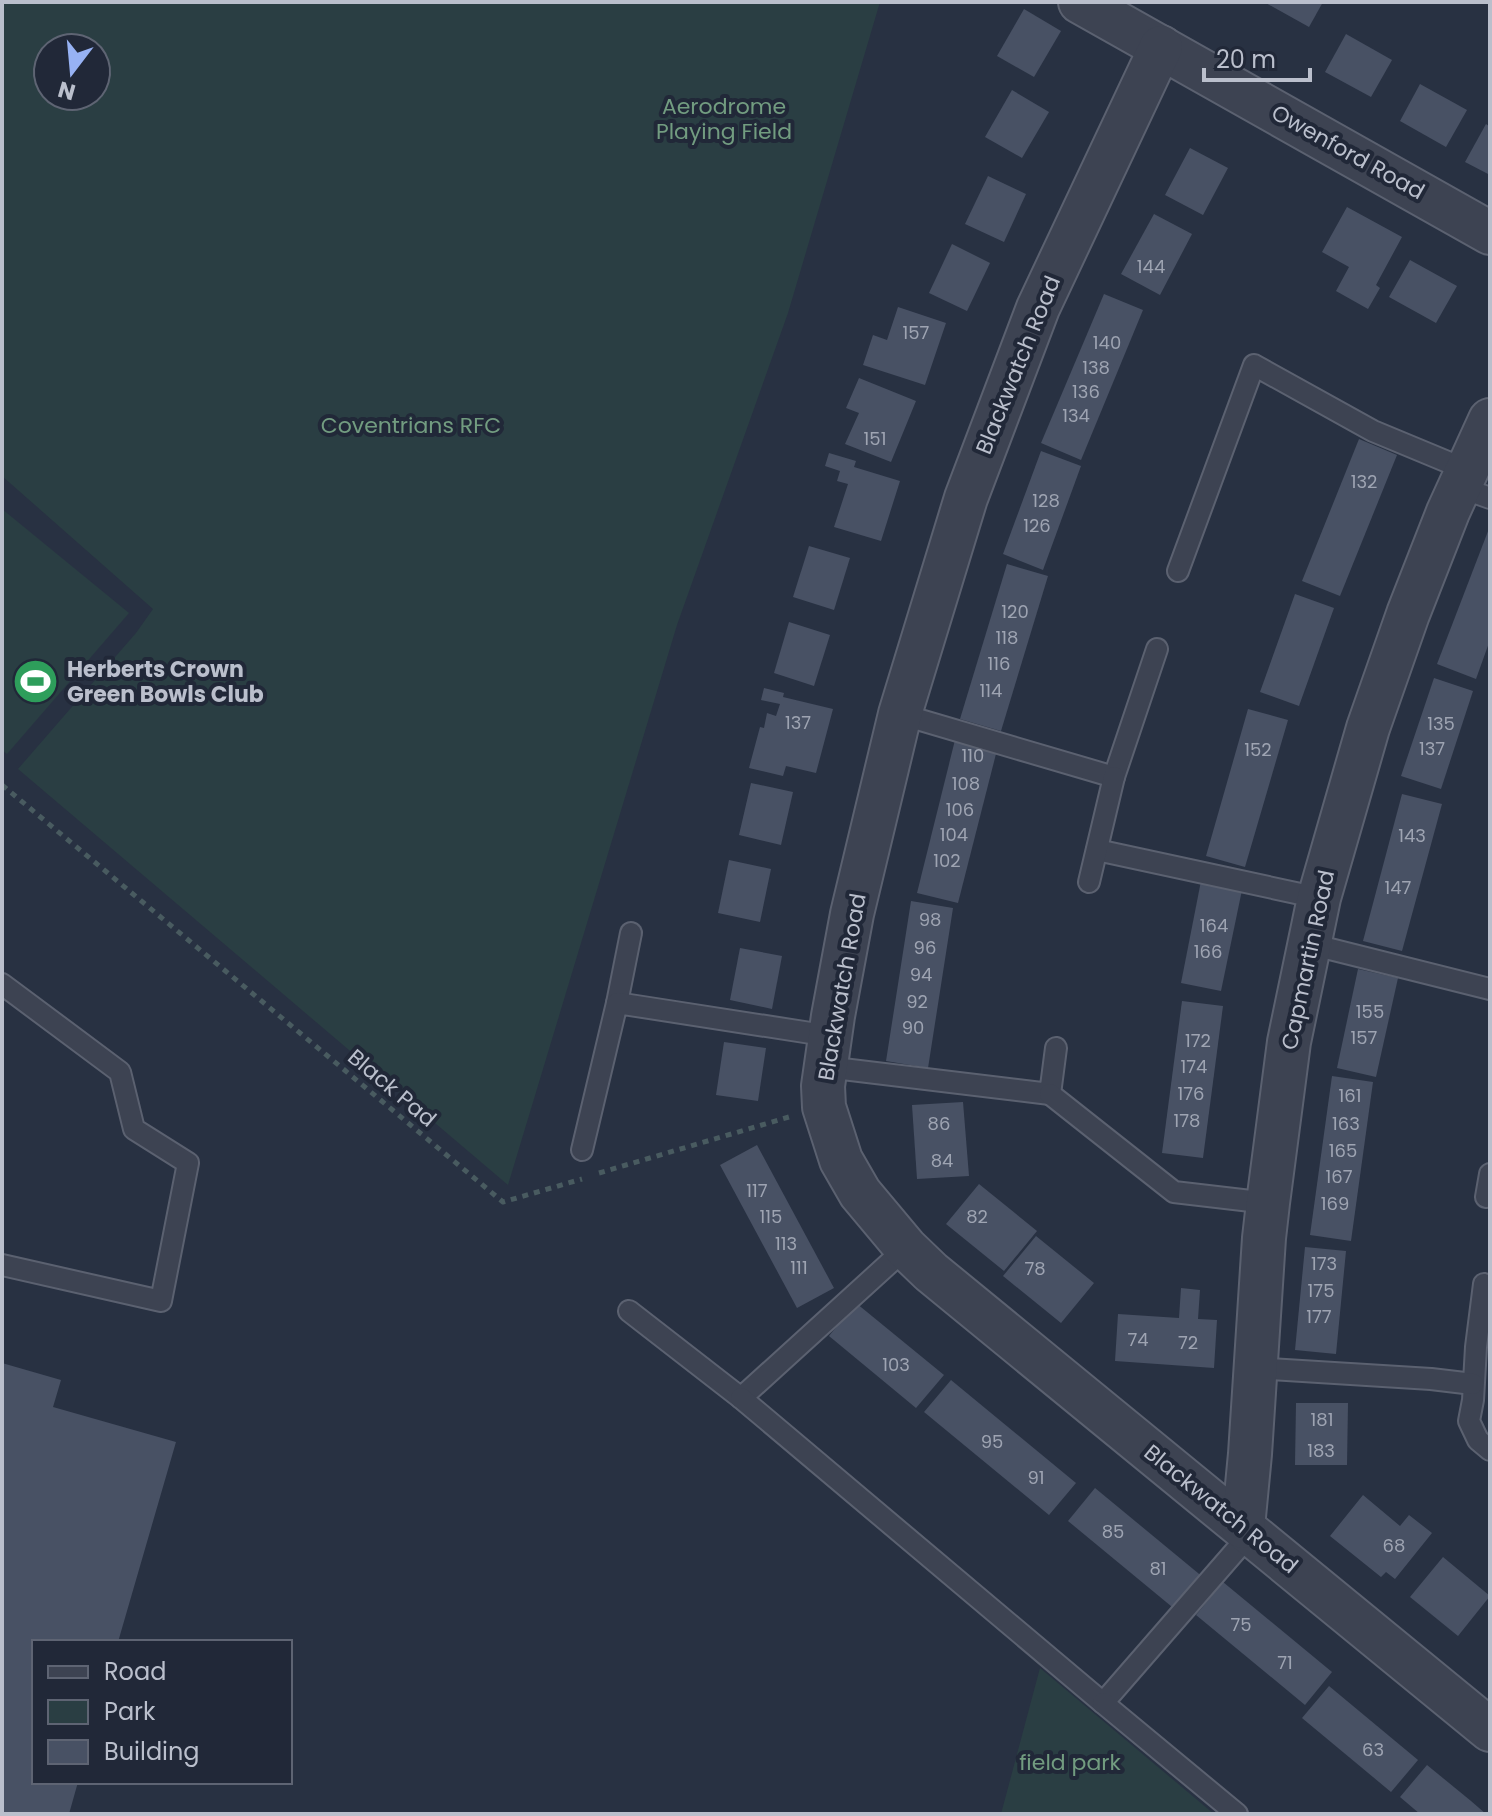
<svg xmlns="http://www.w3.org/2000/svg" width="1492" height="1816" font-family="Poppins,sans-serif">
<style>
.green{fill:#2a3e43;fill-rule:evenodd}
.building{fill:#485164}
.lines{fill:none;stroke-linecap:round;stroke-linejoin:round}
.lane-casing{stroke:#5b6170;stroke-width:24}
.street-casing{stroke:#5b6170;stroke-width:46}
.path{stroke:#495b60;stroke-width:5;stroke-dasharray:6 6;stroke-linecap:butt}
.lane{stroke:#3d4352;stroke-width:20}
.street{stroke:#3d4352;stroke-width:42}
.labels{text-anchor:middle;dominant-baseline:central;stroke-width:8;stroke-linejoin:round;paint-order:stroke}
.number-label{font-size:18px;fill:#9ea4b2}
.park-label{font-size:22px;fill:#729c80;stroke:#212838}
.street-label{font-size:22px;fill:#babfcc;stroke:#212838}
.poi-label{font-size:22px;font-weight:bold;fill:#babfcc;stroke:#212838;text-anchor:start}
</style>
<rect width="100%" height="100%" fill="#283142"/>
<g class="green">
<path d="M 2,2 L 880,2 L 788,313 L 677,625 L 508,1185 L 18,769 L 136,633 L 153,609 L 2,476 ZM 48,48 L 96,48 L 96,96 L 48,96 Z"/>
<path d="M 2,509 L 129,613 L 7,754 L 2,750 Z"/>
<path d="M 1040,1668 L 1214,1814 L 1001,1814 Z"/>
</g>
<g class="building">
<path d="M 1264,2 L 1323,2 L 1309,27 Z"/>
<path d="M 1024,9 L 1061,31 L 1034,77 L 997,56 Z"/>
<path d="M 1346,34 L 1392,60 L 1371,97 L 1325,72 Z"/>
<path d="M 1420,84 L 1467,110 L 1446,147 L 1400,121 Z"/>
<path d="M 1012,90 L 1049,112 L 1022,158 L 985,137 Z"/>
<path d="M 1486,124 L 1490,127 L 1490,175 L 1465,162 Z"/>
<path d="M 1190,148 L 1228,168 L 1203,215 L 1165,195 Z"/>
<path d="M 988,176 L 1026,194 L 1004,242 L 965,224 Z"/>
<path d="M 1347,207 L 1402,237 L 1376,285 L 1380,288 L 1368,309 L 1336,291 L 1349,267 L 1322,252 Z"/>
<path d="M 1154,214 L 1192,234 L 1160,295 L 1121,274 Z"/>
<path d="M 952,244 L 990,263 L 967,311 L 929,293 Z"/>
<path d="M 1410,260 L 1457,286 L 1436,323 L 1389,297 Z"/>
<path d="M 1104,294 L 1143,310 L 1081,460 L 1041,443 Z"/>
<path d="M 898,307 L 946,323 L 925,385 L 863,365 L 873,335 L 887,340 Z"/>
<path d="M 859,378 L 916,401 L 891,462 L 845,444 L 859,413 L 846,408 Z"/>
<path d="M 1359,439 L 1397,455 L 1340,596 L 1302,581 Z"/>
<path d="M 1041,451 L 1081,466 L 1043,570 L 1003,554 Z"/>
<path d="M 829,453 L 856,461 L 854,467 L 900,481 L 881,541 L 834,527 L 848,484 L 837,481 L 840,471 L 825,466 Z"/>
<path d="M 1490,526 L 1490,640 L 1476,679 L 1437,664 Z"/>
<path d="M 809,546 L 850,558 L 834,610 L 793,597 Z"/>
<path d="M 1007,564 L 1048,576 L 1001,731 L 960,719 Z"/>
<path d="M 1295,594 L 1334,608 L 1299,706 L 1260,692 Z"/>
<path d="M 789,622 L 830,635 L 814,686 L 774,673 Z"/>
<path d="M 1434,678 L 1473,691 L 1441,789 L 1401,776 Z"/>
<path d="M 764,688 L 784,693 L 783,697 L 833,709 L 816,773 L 786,766 L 783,776 L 749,768 L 760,727 L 764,728 L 767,713 L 776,716 L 780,704 L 761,700 Z"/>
<path d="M 1248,709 L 1288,720 L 1245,867 L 1206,856 Z"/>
<path d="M 956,736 L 998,746 L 958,903 L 917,893 Z"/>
<path d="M 751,783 L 793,792 L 781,845 L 739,835 Z"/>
<path d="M 1402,794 L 1442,804 L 1402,951 L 1363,941 Z"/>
<path d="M 729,860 L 771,869 L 760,922 L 718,913 Z"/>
<path d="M 1201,881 L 1242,890 L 1221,991 L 1181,983 Z"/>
<path d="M 911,901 L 953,908 L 928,1068 L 886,1061 Z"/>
<path d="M 740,948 L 782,956 L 772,1009 L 730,1000 Z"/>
<path d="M 1358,969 L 1398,978 L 1376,1077 L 1337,1068 Z"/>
<path d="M 1182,1001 L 1223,1006 L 1203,1158 L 1162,1153 Z"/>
<path d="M 724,1042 L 766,1048 L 758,1101 L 716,1095 Z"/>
<path d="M 1332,1076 L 1373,1082 L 1351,1241 L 1310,1235 Z"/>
<path d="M 963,1102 L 969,1176 L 917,1179 L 912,1105 Z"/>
<path d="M 757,1145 L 834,1288 L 797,1308 L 720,1165 Z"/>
<path d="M 979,1184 L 1037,1231 L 1004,1271 L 946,1224 Z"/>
<path d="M 1036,1236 L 1094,1283 L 1061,1323 L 1003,1276 Z"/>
<path d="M 1305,1247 L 1346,1251 L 1336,1354 L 1295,1350 Z"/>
<path d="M 1181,1288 L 1200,1290 L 1198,1319 L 1217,1320 L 1214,1368 L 1115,1361 L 1118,1314 L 1179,1318 Z"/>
<path d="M 856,1303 L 944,1375 L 916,1408 L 829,1336 Z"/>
<path d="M 2,1363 L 61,1380 L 53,1407 L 176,1442 L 118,1642 L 34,1642 L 34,1782 L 78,1782 L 69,1814 L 2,1814 Z"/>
<path d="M 951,1380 L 1076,1483 L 1049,1515 L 924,1412 Z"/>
<path d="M 1296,1403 L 1348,1403 L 1347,1465 L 1295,1465 Z"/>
<path d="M 1095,1488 L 1204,1578 L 1177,1611 L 1068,1521 Z"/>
<path d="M 1363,1495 L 1400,1526 L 1409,1515 L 1432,1533 L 1395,1579 L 1386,1572 L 1381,1577 L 1330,1536 Z"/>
<path d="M 1443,1557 L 1490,1596 L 1458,1636 L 1410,1597 Z"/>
<path d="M 1223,1582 L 1332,1672 L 1305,1705 L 1196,1615 Z"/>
<path d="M 1329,1686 L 1418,1760 L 1391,1792 L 1302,1718 Z"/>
<path d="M 1427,1765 L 1471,1801 L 1486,1814 L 1420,1814 L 1400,1797 Z"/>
</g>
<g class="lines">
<defs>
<g id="lane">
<path d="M 1459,487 L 1490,498"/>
<path d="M 1178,571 L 1254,365 L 1373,431 L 1467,470"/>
<path d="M 900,714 L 1114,777 L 1157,649"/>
<path d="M 1097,850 L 1319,898"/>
<path d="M 1089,882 L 1114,777"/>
<path d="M 1310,944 L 1490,989"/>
<path d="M 2,984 L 120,1072 L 134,1129 L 188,1163 L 161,1301 L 2,1265"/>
<path d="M 617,1003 L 631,933"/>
<path d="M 826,1067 L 1050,1094 L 1056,1048"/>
<path d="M 1050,1094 L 1174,1192 L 1268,1203"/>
<path d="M 582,1150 L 617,1003 L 830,1036"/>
<path d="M 1486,1197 L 1490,1174"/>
<path d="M 1484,1284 L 1476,1347 L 1473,1400 L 1469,1421 L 1478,1440 L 1490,1450"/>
<path d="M 629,1311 L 741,1398 L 906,1248"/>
<path d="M 1255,1368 L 1431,1379 L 1473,1384"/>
<path d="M 741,1398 L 1103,1703 L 1251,1533"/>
<path d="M 1103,1703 L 1237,1814"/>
</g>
<g id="street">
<path d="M 1080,2 L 1490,233"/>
<path d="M 1161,47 L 1038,308 L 966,498 L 900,714 L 852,914 L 833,1016 L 823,1086 L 824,1107 L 841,1160 L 860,1193 L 906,1248 L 931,1272 L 1490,1730"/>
<path d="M 1243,1527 L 1250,1454 L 1264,1238 L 1268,1203 L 1289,1042 L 1319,898 L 1368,728 L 1408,614 L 1448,512 L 1490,420"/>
</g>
</defs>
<use href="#lane" class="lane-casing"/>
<use href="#street" class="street-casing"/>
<g class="path">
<path d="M 2,785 L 503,1202 L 582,1179"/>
<path d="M 599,1173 L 789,1117"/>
</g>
<use href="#lane" class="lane"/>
<use href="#street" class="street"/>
</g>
<defs>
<symbol id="stadium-disc" viewBox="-11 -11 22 22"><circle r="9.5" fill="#2e9e5b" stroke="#212838"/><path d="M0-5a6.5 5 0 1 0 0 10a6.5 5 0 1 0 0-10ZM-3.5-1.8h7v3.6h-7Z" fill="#fff"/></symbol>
</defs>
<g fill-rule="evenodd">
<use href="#stadium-disc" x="10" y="656" width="51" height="51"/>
</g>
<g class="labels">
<g class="number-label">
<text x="1151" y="266">144</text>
<text x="916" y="332">157</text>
<text x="1107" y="342">140</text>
<text x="1096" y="367">138</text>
<text x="1086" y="391">136</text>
<text x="1076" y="415">134</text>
<text x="875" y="438">151</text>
<text x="1364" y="481">132</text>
<text x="1046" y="500">128</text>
<text x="1037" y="525">126</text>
<text x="1015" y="611">120</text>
<text x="1007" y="637">118</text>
<text x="999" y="663">116</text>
<text x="991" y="690">114</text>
<text x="798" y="722">137</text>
<text x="1441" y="723">135</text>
<text x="1432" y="748">137</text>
<text x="1258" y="749">152</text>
<text x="973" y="755">110</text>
<text x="966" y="783">108</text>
<text x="960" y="809">106</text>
<text x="954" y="834">104</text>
<text x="1412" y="835">143</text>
<text x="947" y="860">102</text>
<text x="1398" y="887">147</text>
<text x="930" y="919">98</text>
<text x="1214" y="925">164</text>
<text x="925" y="947">96</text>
<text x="1208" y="951">166</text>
<text x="921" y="974">94</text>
<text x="917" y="1001">92</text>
<text x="1370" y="1011">155</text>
<text x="913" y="1027">90</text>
<text x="1364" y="1037">157</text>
<text x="1198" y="1040">172</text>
<text x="1194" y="1066">174</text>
<text x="1191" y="1093">176</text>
<text x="1350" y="1095">161</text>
<text x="1187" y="1120">178</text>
<text x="939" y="1123">86</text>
<text x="1346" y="1123">163</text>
<text x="1343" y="1150">165</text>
<text x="942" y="1160">84</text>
<text x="1339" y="1176">167</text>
<text x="757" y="1190">117</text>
<text x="1335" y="1203">169</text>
<text x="771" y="1216">115</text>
<text x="977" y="1216">82</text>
<text x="786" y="1243">113</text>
<text x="1324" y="1263">173</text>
<text x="799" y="1267">111</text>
<text x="1035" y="1268">78</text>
<text x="1321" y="1290">175</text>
<text x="1319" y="1316">177</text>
<text x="1138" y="1339">74</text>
<text x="1188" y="1342">72</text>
<text x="896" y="1364">103</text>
<text x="1322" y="1419">181</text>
<text x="992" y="1441">95</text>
<text x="1321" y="1450">183</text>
<text x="1036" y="1477">91</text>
<text x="1113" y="1531">85</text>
<text x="1394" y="1545">68</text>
<text x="1158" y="1568">81</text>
<text x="1241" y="1624">75</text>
<text x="1285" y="1662">71</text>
<text x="1373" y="1749">63</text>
</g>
<g class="park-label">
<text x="724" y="106">Aerodrome<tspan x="724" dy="25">Playing Field</tspan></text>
<text x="411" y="425">Coventrians RFC</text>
<text x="1070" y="1762">field park</text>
</g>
<g class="street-label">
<text transform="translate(1348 152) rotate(29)">Owenford Road</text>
<text transform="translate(1018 365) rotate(-68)">Blackwatch Road</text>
<text transform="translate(1308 960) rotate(-78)">Capmartin Road</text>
<text transform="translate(842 987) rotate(-80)">Blackwatch Road</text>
<text transform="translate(392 1088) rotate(40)">Black Pad</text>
<text transform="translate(1221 1509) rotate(39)">Blackwatch Road</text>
</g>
<g class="poi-label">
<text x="67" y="669">Herberts Crown<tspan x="67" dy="25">Green Bowls Club</tspan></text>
</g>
</g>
<rect width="1492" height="1816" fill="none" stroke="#babfcc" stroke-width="8"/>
<rect x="32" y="1640" width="260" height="144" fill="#212838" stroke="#5e6473" stroke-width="2"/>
<rect x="48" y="1666" width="40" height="12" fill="#3d4352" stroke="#5e6473" stroke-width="2"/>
<text x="104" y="1680" font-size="24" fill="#babfcc">Road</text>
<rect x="48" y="1700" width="40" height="24" fill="#2a3e43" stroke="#5e6473" stroke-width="2"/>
<text x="104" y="1720" font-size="24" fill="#babfcc">Park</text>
<rect x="48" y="1740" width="40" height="24" fill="#485164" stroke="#5e6473" stroke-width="2"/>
<text x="104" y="1760" font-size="24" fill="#babfcc">Building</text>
<g transform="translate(72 72) rotate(196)"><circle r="38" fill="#212838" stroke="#5e6473" stroke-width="2"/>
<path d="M0-6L14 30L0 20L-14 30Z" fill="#97b2f4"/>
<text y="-12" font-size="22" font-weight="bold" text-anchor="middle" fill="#babfcc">N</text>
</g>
<path d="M1204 68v12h106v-12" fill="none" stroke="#babfcc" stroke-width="4"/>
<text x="1216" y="68" font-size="24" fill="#babfcc" stroke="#212838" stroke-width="6" paint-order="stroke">20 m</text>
</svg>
